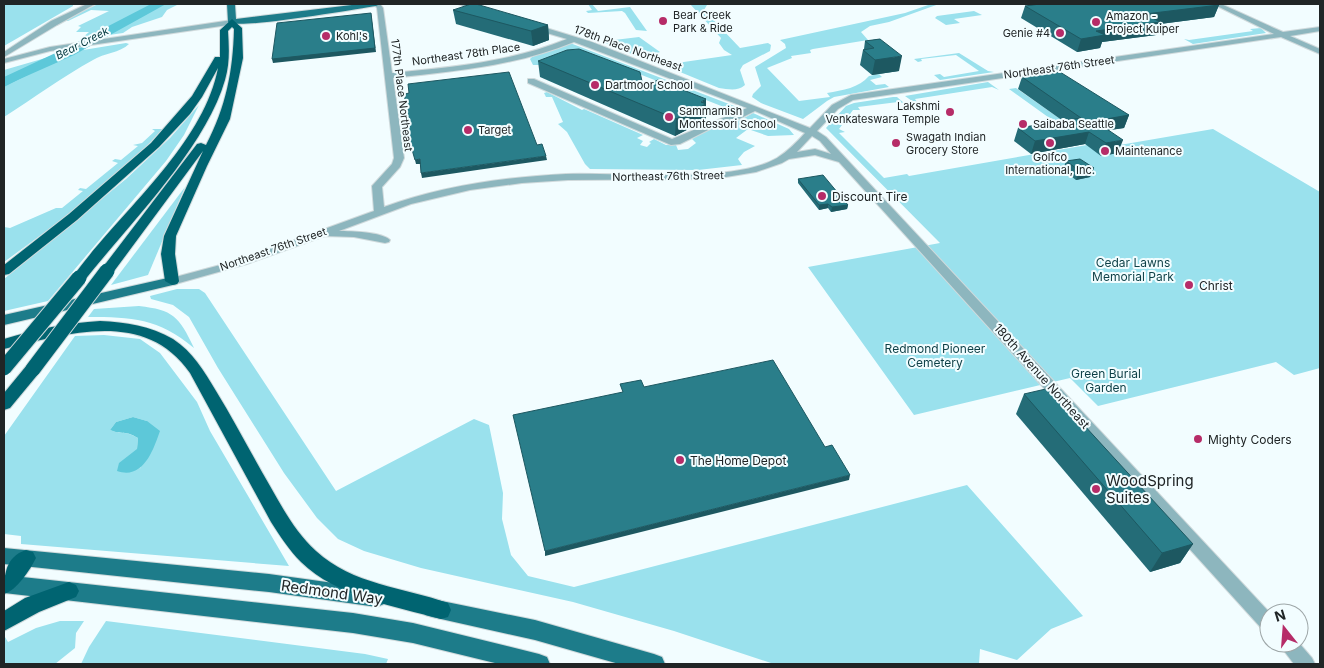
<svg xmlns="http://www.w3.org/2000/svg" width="1324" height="668" font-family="Inter,sans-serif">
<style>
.green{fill:#9ae1ed;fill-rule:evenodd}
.water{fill:#5dc8d9}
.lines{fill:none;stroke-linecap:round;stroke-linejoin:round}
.river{fill:#5dc8d9;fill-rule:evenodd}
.minor-casing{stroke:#d0dadc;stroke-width:2}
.major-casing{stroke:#d0dadc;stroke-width:2}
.highway-casing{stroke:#d0dadc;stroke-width:2}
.minor{fill:#8db6be;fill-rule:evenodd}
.major{fill:#1d7c8a;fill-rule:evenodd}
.highway{fill:#006471;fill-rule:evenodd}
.highway-bridge-casing{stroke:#d0dadc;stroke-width:17;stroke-linecap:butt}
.highway-bridge{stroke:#006471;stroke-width:15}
.wall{fill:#246c77}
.shaded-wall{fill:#1d5861}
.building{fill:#2a7e8a;stroke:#1d5861}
.poi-dot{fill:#b62c68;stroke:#f2fdff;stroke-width:2}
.labels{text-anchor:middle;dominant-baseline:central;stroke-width:4;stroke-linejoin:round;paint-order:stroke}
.far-poi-label{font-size:11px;fill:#202526;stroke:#f2fdff;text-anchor:start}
.far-water-label{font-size:11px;font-style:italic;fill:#00363d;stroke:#f2fdff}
.far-street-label{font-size:11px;fill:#202526;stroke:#f2fdff}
.poi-label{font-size:12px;fill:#202526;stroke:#f2fdff;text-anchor:start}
.park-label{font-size:12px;fill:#0d3f46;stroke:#f2fdff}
.street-label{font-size:12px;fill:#202526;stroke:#f2fdff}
.near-poi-label{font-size:15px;fill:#202526;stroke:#f2fdff;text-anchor:start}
.near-street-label{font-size:15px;fill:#202526;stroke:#f2fdff}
</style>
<rect width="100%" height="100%" fill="#f2fdff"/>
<g class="green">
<path d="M 4,4 L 73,4 L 73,6 L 4,46 Z"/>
<path d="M 98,4 L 179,4 L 167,10 L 162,17 L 132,27 L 123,33 L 81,39 L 89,32 L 76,32 L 81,27 L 78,26 L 109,11 L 91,10 L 68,21 L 63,21 Z"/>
<path d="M 588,4 L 592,4 L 598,11 L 630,7 L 647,31 L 636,30 L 625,13 L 622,11 L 588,13 L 586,11 L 592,10 Z"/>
<path d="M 690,4 L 707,5 L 704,10 L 740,48 L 768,43 L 771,45 L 770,51 L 743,65 L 740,70 L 745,85 C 737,92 728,89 719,88 L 663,65 L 732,55 L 724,50 L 719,43 L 721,38 Z"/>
<path d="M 931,4 L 939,4 L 889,22 L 870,26 L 861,32 L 868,40 L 813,49 L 810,50 L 811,53 L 791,56 L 792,58 L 767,68 L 799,101 L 830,97 L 827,93 C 843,90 859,88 869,76 L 879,74 L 882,77 L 870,80 L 876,85 L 885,84 L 889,87 L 834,97 L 827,101 L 803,119 L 761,103 L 752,97 L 753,94 L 761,86 L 755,67 L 786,48 L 785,44 L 780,40 L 905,13 Z"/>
<path d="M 974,11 L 982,15 L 954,19 L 960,23 L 946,25 L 935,18 L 937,16 Z"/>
<path d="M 1261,28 L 1266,33 L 1193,44 L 1184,39 L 1189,40 L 1253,31 L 1250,29 Z"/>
<path d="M 639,37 L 660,52 L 644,59 L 605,43 L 606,41 Z"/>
<path d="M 126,43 L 129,44 C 120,53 104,53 93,60 C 62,77 34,98 4,117 L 4,70 L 66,52 L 58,56 L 68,55 L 77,51 Z"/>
<path d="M 570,43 L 742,109 L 733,113 L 726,111 L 729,109 L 575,49 L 542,62 L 540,65 L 533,65 L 530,59 L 532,57 Z"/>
<path d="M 959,53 L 988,71 L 994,72 L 940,80 L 934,75 L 940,74 L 944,77 L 979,71 L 956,55 L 921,59 L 922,61 L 918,62 L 914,59 Z"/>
<path d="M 988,82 L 999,90 L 992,87 L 915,99 L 917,102 L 912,101 L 905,96 Z"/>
<path d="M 1016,88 L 1096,144 L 1108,147 L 1213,129 L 1320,192 L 1320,368 L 1294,375 L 1276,362 L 1098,406 L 1070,378 L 914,415 L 808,267 L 940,243 L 826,128 L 846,106 L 854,103 L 893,97 L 897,97 L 904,103 L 898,102 L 858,107 L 860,110 L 853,110 L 839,129 L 845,132 L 839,133 L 884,178 L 907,174 L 909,176 L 1087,145 L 1009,89 Z"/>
<path d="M 547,92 L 582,110 L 584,109 L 643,135 L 637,138 L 643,141 L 640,145 L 647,147 L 651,143 L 649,142 L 654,139 L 666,145 L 676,145 L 678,150 L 688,149 L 696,143 L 692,139 L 717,124 C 730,127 742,119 753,113 L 789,129 L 794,135 L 768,136 L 748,129 L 736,138 L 755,146 L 744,152 L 738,159 L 742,165 L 698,170 L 590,169 L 585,164 L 567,132 L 558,124 L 563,122 L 552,97 L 546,97 L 544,93 Z"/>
<path d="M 199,105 L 184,135 L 166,161 L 48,301 L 4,311 L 4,279 L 126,179 L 170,138 Z"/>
<path d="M 152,129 L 163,129 L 136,157 L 71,213 L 4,262 L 4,227 L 10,228 L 56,208 L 62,208 L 83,191 L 78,190 L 80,188 L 86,189 L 118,163 L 112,161 L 115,159 L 121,160 L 138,146 L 133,145 L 142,143 L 155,131 Z"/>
<path d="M 185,187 L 148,275 L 111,285 Z"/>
<path d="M 177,289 L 199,289 L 205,293 L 336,491 L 474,419 L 489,425 L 503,493 L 502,519 L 511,555 L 528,576 L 574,587 L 967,485 L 1083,616 L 1051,629 L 1017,660 L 980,649 L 979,664 L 774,664 L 674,631 L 573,602 L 421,568 L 364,551 L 338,539 L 317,518 L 284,473 L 218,368 L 189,317 L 173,305 L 151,299 L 150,296 Z"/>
<path d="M 139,306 C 173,310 179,316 194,348 C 158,318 132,317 88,317 L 94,309 Z"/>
<path d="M 104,335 L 140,339 L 160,353 L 197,402 L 210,431 L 289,566 L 21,544 L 21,536 L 4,534 L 4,436 L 75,336 ZM 133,417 L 147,421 L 140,469 L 137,449 L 138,438 C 124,430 122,435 110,430 L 116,422 Z"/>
<path d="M 60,621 L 84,621 L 76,633 L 75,648 L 55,664 L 4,664 L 5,637 L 8,642 L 36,628 Z"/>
<path d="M 106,621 L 365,654 L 388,659 L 386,664 L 81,664 L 89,647 Z"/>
</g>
<g class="water">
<path d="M 77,51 L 60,61 L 39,69 L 4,87 L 4,80 L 66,52 Z"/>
<path d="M 133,417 L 147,421 L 160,431 C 153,451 143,480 117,471 L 119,463 L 137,449 L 138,438 C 125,430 122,435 110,430 L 116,422 Z"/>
</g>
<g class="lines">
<path class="river" d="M 151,4 L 166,4 L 74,55 L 4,86 L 4,77 L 64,49 Z"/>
<defs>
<g id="minor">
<path d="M 87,4 L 95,4 L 57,25 L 4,57 L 4,52 L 51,21 Z"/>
<path d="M 374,4 L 380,4 L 383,8 L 392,73 C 452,67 511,62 567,39 L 530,28 L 529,26 L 533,24 L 592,42 L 810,128 L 832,105 L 851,95 L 1274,34 L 1213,4 L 1221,4 L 1283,32 L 1320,27 L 1320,31 L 1290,36 L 1320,49 L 1320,54 L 1281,37 L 853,100 L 838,109 L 817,131 L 826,137 L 1270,613 L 1269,632 L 1263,630 L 839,162 L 815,155 L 789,159 L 782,163 L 756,172 L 714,179 L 568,180 L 522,183 L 470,190 L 411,204 L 339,231 C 351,231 382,232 390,240 L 389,242 L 385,243 L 354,237 L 325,236 L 247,264 L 172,285 L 168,283 L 166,281 L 168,279 L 239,260 L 374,211 L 372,186 L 392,164 L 394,158 L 377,8 ZM 574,42 L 747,108 L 672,139 L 534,79 L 528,79 L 528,83 L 671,145 L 680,144 L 716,126 L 733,122 L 755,111 L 805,133 C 797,142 788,151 777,158 C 733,184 620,172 566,174 C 505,177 442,186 384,207 L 382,187 L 400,167 L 404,158 L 393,78 C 455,71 516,66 574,42 ZM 812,136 L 820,141 L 831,154 L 815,149 L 797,152 Z"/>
<path d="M 458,4 L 468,4 L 486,10 L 483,12 Z"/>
<path d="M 232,20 L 236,22 L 235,24 L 50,51 L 4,63 L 4,59 L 50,47 Z"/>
<path d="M 1278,643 L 1299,643 L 1312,658 L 1315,664 L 1294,664 Z"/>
</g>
<g id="major">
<path d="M 227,4 L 235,4 L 236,19 L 360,4 L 380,4 L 376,6 C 355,9 238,30 228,22 Z"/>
<path d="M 172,277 L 179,281 L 177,284 L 4,325 L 4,315 Z"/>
<path d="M 4,548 L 269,574 L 377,589 L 384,592 L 387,598 L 384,604 L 377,607 L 269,592 L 4,564 Z"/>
<path d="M 4,575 L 353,613 L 413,623 L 539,654 L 547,657 L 550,664 L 499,664 L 413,643 L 353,633 L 4,593 Z"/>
<path d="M 432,599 L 535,620 L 654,654 L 662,657 L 665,664 L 619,664 L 535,640 L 432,617 L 425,615 L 422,608 L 425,601 Z"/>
</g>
<g id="highway">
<path d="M 232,19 L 242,28 L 243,58 L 230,119 L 207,166 L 176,236 L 175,254 L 179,281 L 177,284 L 172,285 L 165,281 L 161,254 L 164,236 L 203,151 L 112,274 L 102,274 L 100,271 L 197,144 L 201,143 L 206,145 C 226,107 233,71 234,29 L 232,27 L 228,31 C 229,47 230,63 225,80 C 205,149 129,224 84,281 L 79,282 L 72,278 C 117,214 203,147 218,68 L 202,97 L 190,114 L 159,147 L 77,220 L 9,274 L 4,275 L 4,265 L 69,214 L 151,143 L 192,96 L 215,57 L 220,57 L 220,30 Z"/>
<path d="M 100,321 C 126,322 150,326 173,339 C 193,352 204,371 216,391 C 235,422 252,455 270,486 C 283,509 296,533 316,551 C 353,585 403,587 448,603 L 451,610 L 448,617 L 441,619 C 394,606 337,597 301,562 C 289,550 280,536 271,522 L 190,373 C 145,308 66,334 4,349 L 4,339 C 36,329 67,323 100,321 Z"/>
<path d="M 33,364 L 39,365 L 41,369 L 39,373 L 10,408 L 4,410 L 4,393 L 27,365 Z"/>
<path d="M 26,550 L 33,552 L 36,558 C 30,570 17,590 4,594 C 4,575 5,557 26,550 Z"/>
<path d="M 69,582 L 76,585 L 79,591 L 76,597 L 39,612 L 4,631 L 4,611 L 25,598 Z"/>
</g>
</defs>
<use href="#minor" class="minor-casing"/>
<use href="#major" class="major-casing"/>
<use href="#highway" class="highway-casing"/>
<use href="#minor" class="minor"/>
<use href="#major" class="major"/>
<use href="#highway" class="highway"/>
<defs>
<g id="highway-bridge">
<path d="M 4,368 L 79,278"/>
<path d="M 33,369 L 107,271"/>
</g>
</defs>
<use href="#highway-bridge" class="highway-bridge-casing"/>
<use href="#highway-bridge" class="highway-bridge"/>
</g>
<g class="wall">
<path d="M 1030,4 L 1217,4 L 1219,5 L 1214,17 L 1160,24 L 1156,35 L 1102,42 L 1100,48 L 1077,52 L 1021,18 L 1025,6 L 1031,5 Z"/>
<path d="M 453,10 L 548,25 L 549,40 L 533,46 L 456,24 Z"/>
<path d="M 880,39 L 899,71 L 872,75 L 860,65 L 863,50 L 864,49 L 865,41 Z"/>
<path d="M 538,61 L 643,86 L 706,104 L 706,120 L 675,136 L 540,77 Z"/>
<path d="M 1022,77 L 1129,115 L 1124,128 L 1109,130 L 1118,153 L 1101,156 L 1085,144 L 1031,154 L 1014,141 L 1018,128 L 1063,121 L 1018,89 Z"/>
<path d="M 1066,161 L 1094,168 L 1090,177 L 1076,180 L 1063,170 Z"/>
<path d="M 798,179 L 848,205 L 847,209 L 831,212 L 828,208 L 819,210 L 798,183 Z"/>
<path d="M 1024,394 L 1193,544 L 1180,563 L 1150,572 L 1016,414 Z"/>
</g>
<g class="shaded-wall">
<path d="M 1219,5 L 1214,17 L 1160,24 L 1156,35 L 1102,42 L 1100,48 L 1077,52 L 1081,39 L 1096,31 L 1145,14 Z"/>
<path d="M 371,13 L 376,52 L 273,63 L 272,59 Z"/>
<path d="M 548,25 L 549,40 L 533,46 L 531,31 Z"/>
<path d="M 902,56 L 899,71 L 872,75 L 875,60 Z"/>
<path d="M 706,99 L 706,120 L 675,136 L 676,119 Z"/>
<path d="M 1129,115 L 1124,128 L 1090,133 L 1095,121 Z"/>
<path d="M 1089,132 L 1085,144 L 1031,154 L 1035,141 Z"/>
<path d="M 1123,140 L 1118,153 L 1101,156 L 1106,143 Z"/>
<path d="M 546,156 L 547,160 L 422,178 L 421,173 Z"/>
<path d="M 420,159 L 421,164 L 416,164 L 415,160 Z"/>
<path d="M 1094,168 L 1090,177 L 1076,180 L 1080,171 Z"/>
<path d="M 828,204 L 828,208 L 819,210 L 819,205 Z"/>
<path d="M 848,205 L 847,209 L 831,212 L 832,207 Z"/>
<path d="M 850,475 L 849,480 L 545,556 L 545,551 Z"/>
<path d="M 1193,544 L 1180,563 L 1150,572 L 1162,553 Z"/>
</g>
<g class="building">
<path d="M 471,4 L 476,4 L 548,25 L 531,31 L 453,10 Z"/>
<path d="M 1040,4 L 1217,4 L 1219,5 L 1145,14 L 1160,22 L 1096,31 L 1105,35 L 1081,39 L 1025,6 Z"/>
<path d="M 371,13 L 375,48 L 272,59 L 277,23 Z"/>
<path d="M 880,39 L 902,56 L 875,60 L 863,50 L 874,48 L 865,41 Z"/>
<path d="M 579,49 L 640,72 L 643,86 L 658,80 L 706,99 L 701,102 L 706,104 L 676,119 L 538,61 L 567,50 Z"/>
<path d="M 509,72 L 537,145 L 542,144 L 546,156 L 421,173 L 420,159 L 415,160 L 404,122 L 405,94 L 409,93 L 408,84 Z"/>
<path d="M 1060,72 L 1129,115 L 1095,121 L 1123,140 L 1106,143 L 1089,132 L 1035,141 L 1018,128 L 1081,118 L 1022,77 Z"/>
<path d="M 1080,159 L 1094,168 L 1080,171 L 1066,161 Z"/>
<path d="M 823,175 L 848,205 L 832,207 L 828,204 L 819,205 L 798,179 Z"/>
<path d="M 773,360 L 825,447 L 832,445 L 850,475 L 545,551 L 513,415 L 623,392 L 620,384 L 641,380 L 644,387 Z"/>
<path d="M 1050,388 L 1193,544 L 1162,553 L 1024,394 Z"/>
</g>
<g class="poi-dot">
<circle cx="663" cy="21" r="5"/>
<circle cx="1096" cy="22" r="5"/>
<circle cx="1060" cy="33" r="5"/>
<circle cx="326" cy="36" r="5"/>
<circle cx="595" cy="85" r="5"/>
<circle cx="950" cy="112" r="5"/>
<circle cx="669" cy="117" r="5"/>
<circle cx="1023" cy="124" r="5"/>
<circle cx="468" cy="130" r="5"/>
<circle cx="896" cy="143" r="5"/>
<circle cx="1050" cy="143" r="5"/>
<circle cx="1105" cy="151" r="5"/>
<circle cx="822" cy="196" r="5"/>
<circle cx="1189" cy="285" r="5"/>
<circle cx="1198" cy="439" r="5"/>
<circle cx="680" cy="460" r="5"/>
<circle cx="1096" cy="489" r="5"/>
</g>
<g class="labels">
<g class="far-poi-label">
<text x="673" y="15">Bear Creek<tspan x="673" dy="13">Park &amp; Ride</tspan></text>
<text x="1106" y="16">Amazon -<tspan x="1106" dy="13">Project Kuiper</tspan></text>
<text x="1050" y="33" text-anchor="end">Genie #4</text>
<text x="336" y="36">Kohl's</text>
<text x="605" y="85">Dartmoor School</text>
<text x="940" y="106" text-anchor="end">Lakshmi<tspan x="940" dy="13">Venkateswara Temple</tspan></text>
<text x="679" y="111">Sammamish<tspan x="679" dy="13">Montessori School</tspan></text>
<text x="1033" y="124">Saibaba Seattle</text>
<text x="478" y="130">Target</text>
<text x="906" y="137">Swagath Indian<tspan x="906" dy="13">Grocery Store</tspan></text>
<text x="1115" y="151">Maintenance</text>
<text x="1050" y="157" text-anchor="middle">Golfco<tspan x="1050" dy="13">International, Inc.</tspan></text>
</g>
<g class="far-water-label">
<text transform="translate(82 43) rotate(-27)">Bear Creek</text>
</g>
<g class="far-street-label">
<text transform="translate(628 48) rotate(20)">178th Place Northeast</text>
<text transform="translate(466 54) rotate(-8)">Northeast 78th Place</text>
<text transform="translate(1059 67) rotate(-8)">Northeast 76th Street</text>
<text transform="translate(402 95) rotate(83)">177th Place Northeast</text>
<text transform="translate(668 176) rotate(-1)">Northeast 76th Street</text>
<text transform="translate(273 249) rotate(-19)">Northeast 76th Street</text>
</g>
<g class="poi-label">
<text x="832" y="196">Discount Tire</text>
<text x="1199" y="285">Christ</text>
<text x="1208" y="439">Mighty Coders</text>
<text x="690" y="460">The Home Depot</text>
</g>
<g class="park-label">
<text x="1133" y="262">Cedar Lawns<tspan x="1133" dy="14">Memorial Park</tspan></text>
<text x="935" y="348">Redmond Pioneer<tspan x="935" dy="14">Cemetery</tspan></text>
<text x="1106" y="373">Green Burial<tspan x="1106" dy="14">Garden</tspan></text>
</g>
<g class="street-label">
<text transform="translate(1042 376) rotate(48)">180th Avenue Northeast</text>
</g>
<g class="near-poi-label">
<text x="1106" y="480">WoodSpring<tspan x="1106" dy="17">Suites</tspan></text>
</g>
<g class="near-street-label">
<text transform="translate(332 592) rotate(8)">Redmond Way</text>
</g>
</g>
<rect width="1324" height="668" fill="none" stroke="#202526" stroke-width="10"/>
<g transform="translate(1284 628) rotate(343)"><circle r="24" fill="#f2fdff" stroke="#9ea7a8"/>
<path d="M0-4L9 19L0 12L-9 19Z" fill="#b62c68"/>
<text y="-8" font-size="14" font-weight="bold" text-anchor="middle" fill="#202526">N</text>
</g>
</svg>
